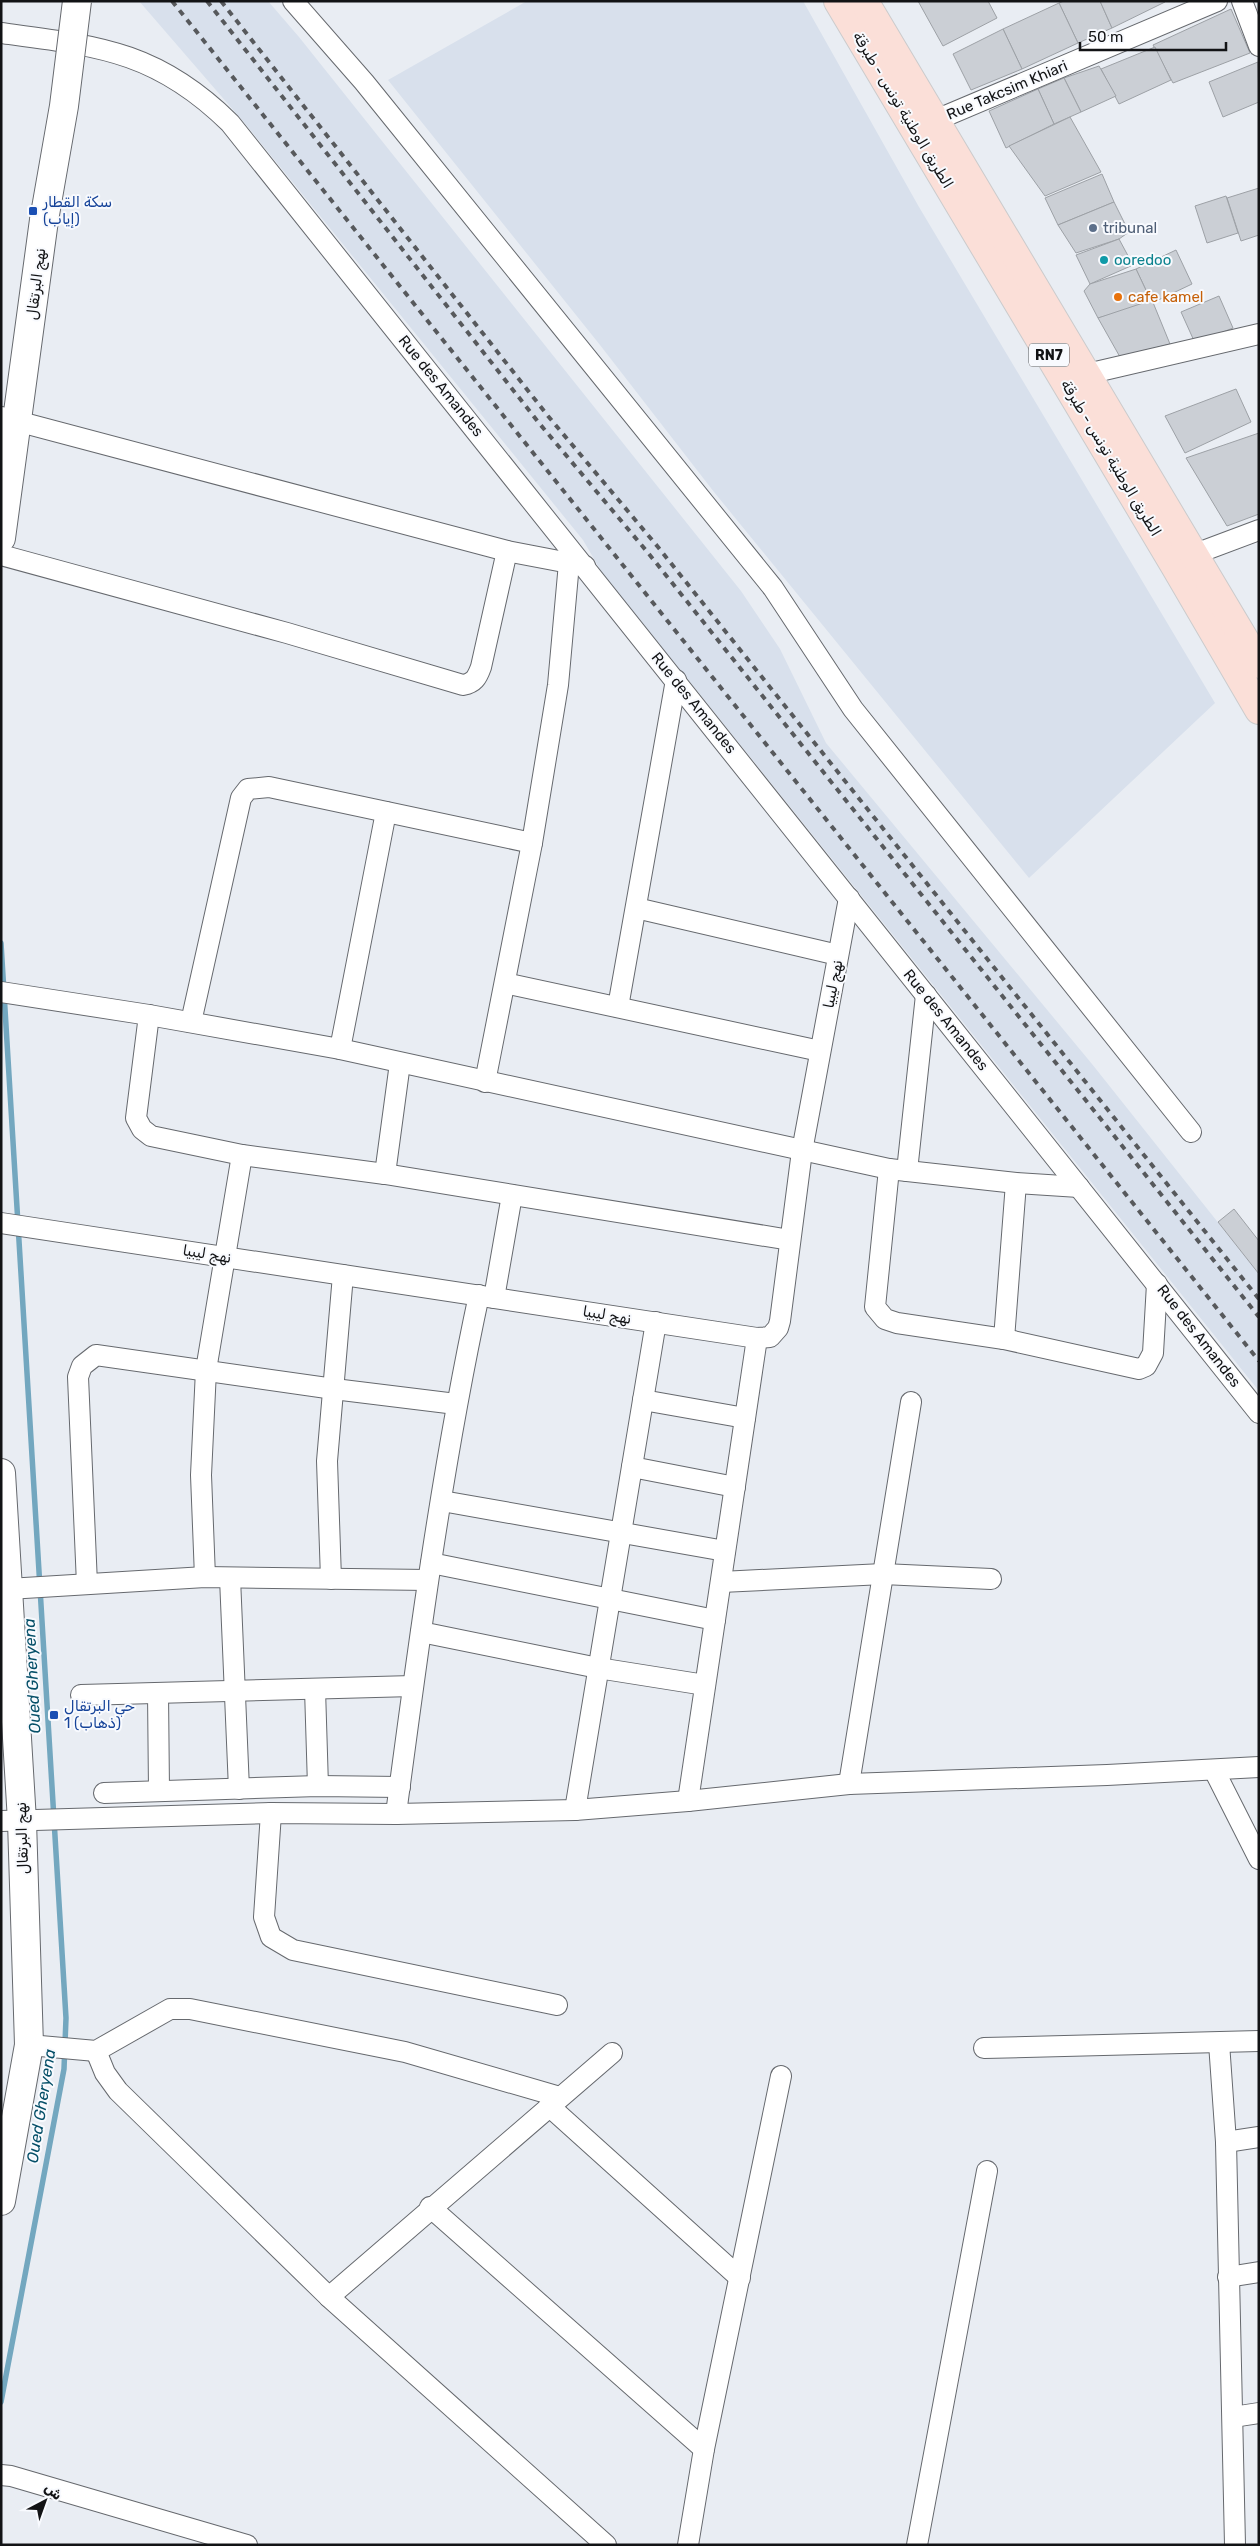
<svg xmlns="http://www.w3.org/2000/svg" width="1260" height="2546" font-family="Rubik,Vazirmatn,sans-serif">
<style>
.built{fill:#d8e0ec}
.lines{fill:none;stroke-linecap:round;stroke-linejoin:round}
.stream{stroke:#73a7bf;stroke-width:5.5}
.building{fill:#cbcfd5;stroke:#9da1a6}
.street-casing{stroke:#66696e;stroke-width:22}
.secondary-casing{stroke:#66696e;stroke-width:30}
.primary-casing{stroke:#cbcbcc;stroke-width:30}
.street{stroke:#fff;stroke-width:20}
.secondary{stroke:#fff;stroke-width:28}
.primary{stroke:#fbdfd8;stroke-width:28}
.rail{stroke:#57595c;stroke-width:4;stroke-dasharray:6 6;stroke-linecap:butt}
.secondary-bridge-casing{stroke:#66696e;stroke-width:30;stroke-linecap:butt}
.secondary-bridge{stroke:#fff;stroke-width:28}
.transit-dot{fill:#1a4fb4;stroke:#f8fafe;stroke-width:2}
.service-dot{fill:#5c6f8a;stroke:#f8fafe;stroke-width:2}
.culture-dot{fill:#0f9aa8;stroke:#f8fafe;stroke-width:2}
.food-dot{fill:#e8710a;stroke:#f8fafe;stroke-width:2}
.labels{text-anchor:middle;dominant-baseline:central;stroke-width:4;stroke-linejoin:round;paint-order:stroke}
.shield{fill:#f8fafe;stroke:#57585b;stroke-width:1}
.shield-label{font-size:14px;font-weight:bold;fill:#121315}
.street-label{font-size:15px;fill:#121315;stroke:#f8fafe}
.transit-label{font-size:15px;fill:#164399;stroke:#f8fafe;text-anchor:start}
.service-label{font-size:15px;fill:#4e5e75;stroke:#f8fafe;text-anchor:start}
.culture-label{font-size:15px;fill:#0d838f;stroke:#f8fafe;text-anchor:start}
.food-label{font-size:15px;fill:#c56008;stroke:#f8fafe;text-anchor:start}
.water-label{font-size:16px;font-style:italic;fill:#054f68;stroke:#f8fafe}
</style>
<rect width="100%" height="100%" fill="#e9edf3"/>
<g class="built">
<path d="M 139,1 L 268,1 L 299,37 L 741,591 L 780,649 L 826,743 L 1092,1064 L 1259,1274 L 1259,1391 L 601,571 L 583,540 L 247,126 Z"/>
<path d="M 527,1 L 803,1 L 919,207 L 1215,703 L 1029,878 L 714,492 L 600,345 L 388,80 Z"/>
</g>
<g class="lines">
<path class="stream" d="M 1,943 L 66,2018 L 64,2069 L 1,2402"/>
</g>
<g class="building">
<path d="M 918,1 L 988,1 L 997,18 L 943,46 Z"/>
<path d="M 1064,1 L 1100,1 L 1112,28 L 1078,43 L 1059,3 Z"/>
<path d="M 1100,1 L 1164,1 L 1165,2 L 1112,28 Z"/>
<path d="M 1059,3 L 1078,43 L 1022,69 L 1003,29 Z"/>
<path d="M 1231,9 L 1250,53 L 1173,83 L 1153,45 Z"/>
<path d="M 1003,29 L 1022,69 L 971,90 L 953,54 Z"/>
<path d="M 1155,47 L 1171,80 L 1119,104 L 1101,69 Z"/>
<path d="M 1258,62 L 1259,102 L 1223,117 L 1209,82 Z"/>
<path d="M 1099,66 L 1116,96 L 1081,112 L 1064,78 Z"/>
<path d="M 1064,78 L 1081,112 L 1054,124 L 1038,89 Z"/>
<path d="M 1038,89 L 1054,124 L 1006,148 L 989,111 Z"/>
<path d="M 1070,117 L 1101,172 L 1045,196 L 1009,146 Z"/>
<path d="M 1102,174 L 1114,202 L 1058,225 L 1045,198 Z"/>
<path d="M 1259,188 L 1259,235 L 1241,241 L 1227,198 Z"/>
<path d="M 1226,196 L 1238,233 L 1207,243 L 1195,206 Z"/>
<path d="M 1114,202 L 1129,232 L 1119,239 L 1076,253 L 1058,225 Z"/>
<path d="M 1119,239 L 1133,265 L 1090,284 L 1076,255 Z"/>
<path d="M 1176,250 L 1192,284 L 1152,303 L 1136,269 Z"/>
<path d="M 1136,269 L 1152,303 L 1098,318 L 1084,291 L 1090,284 Z"/>
<path d="M 1219,296 L 1233,328 L 1195,343 L 1181,312 Z"/>
<path d="M 1152,300 L 1170,344 L 1120,357 L 1098,318 Z"/>
<path d="M 1236,389 L 1251,422 L 1185,453 L 1165,416 Z"/>
<path d="M 1259,433 L 1259,514 L 1227,526 L 1186,458 Z"/>
<path d="M 1234,1209 L 1259,1241 L 1259,1274 L 1218,1222 Z"/>
</g>
<g class="lines">
<defs>
<g id="street">
<path d="M 293,1 L 364,82 L 773,588 L 853,709 L 1191,1132"/>
<path d="M 1242,1 L 1259,46"/>
<path d="M 1,33 C 98,46 157,51 230,123 L 1259,1413"/>
<path d="M 936,120 L 1217,1"/>
<path d="M 1087,374 L 1259,334"/>
<path d="M 1,417 L 507,551 L 585,566"/>
<path d="M 1195,554 L 1259,530"/>
<path d="M 1,555 L 287,633 L 463,685 C 474,683 477,678 481,667 L 507,551"/>
<path d="M 636,908 L 838,955"/>
<path d="M 505,983 L 820,1051"/>
<path d="M 1,992 L 149,1015 L 340,1049 L 889,1169 L 1016,1183 L 1079,1187"/>
<path d="M 618,1007 L 676,680"/>
<path d="M 149,1015 L 136,1118 L 142,1129 L 151,1136 L 242,1155 L 385,1174 L 790,1240"/>
<path d="M 191,1022 L 241,798 L 248,789 L 269,787 L 532,843"/>
<path d="M 340,1049 L 386,812"/>
<path d="M 485,1082 L 532,843 L 558,685 L 569,563"/>
<path d="M 889,1169 L 875,1307 L 885,1319 L 897,1323 L 1004,1339 L 1139,1369 L 1146,1366 L 1153,1353 L 1157,1284"/>
<path d="M 907,1171 L 926,995"/>
<path d="M 385,1174 L 400,1063"/>
<path d="M 1,1223 L 757,1338 L 770,1337 L 778,1328 L 780,1321 L 802,1151 L 849,898"/>
<path d="M 494,1298 L 512,1195"/>
<path d="M 1004,1339 L 1016,1183"/>
<path d="M 643,1400 L 745,1418"/>
<path d="M 632,1467 L 735,1487"/>
<path d="M 442,1501 L 725,1551"/>
<path d="M 431,1563 L 715,1620"/>
<path d="M 205,1577 L 201,1475 L 206,1370 L 242,1155"/>
<path d="M 230,1578 L 239,1789"/>
<path d="M 331,1579 L 327,1461 L 343,1275"/>
<path d="M 721,1582 L 883,1574 L 991,1579"/>
<path d="M 87,1584 L 78,1377 L 82,1366 L 96,1355 L 334,1389 L 456,1404"/>
<path d="M 8,1589 L 205,1577 L 428,1580"/>
<path d="M 421,1632 L 598,1668 L 705,1685"/>
<path d="M 315,1689 L 318,1786"/>
<path d="M 158,1693 L 159,1790"/>
<path d="M 81,1695 L 413,1686"/>
<path d="M 1214,1770 L 1259,1859"/>
<path d="M 849,1784 L 911,1402"/>
<path d="M 104,1793 L 318,1786 L 400,1787"/>
<path d="M 688,1801 L 757,1338"/>
<path d="M 575,1810 L 656,1322"/>
<path d="M 271,1813 L 264,1917 L 271,1937 L 293,1950 L 557,2005"/>
<path d="M 396,1814 C 419,1641 442,1467 479,1295"/>
<path d="M 1,1821 L 271,1813 L 396,1814 L 575,1810 L 688,1801 L 849,1784 L 1107,1775 L 1259,1767"/>
<path d="M 1219,2043 L 1226,2142 L 1235,2545"/>
<path d="M 29,2045 L 96,2051 L 170,2009 L 190,2009 L 405,2052 L 560,2097"/>
<path d="M 984,2048 L 1259,2041"/>
<path d="M 96,2051 L 105,2073 L 118,2091 L 329,2297 L 606,2545"/>
<path d="M 549,2106 L 740,2278"/>
<path d="M 1226,2142 L 1259,2137"/>
<path d="M 430,2207 L 704,2449"/>
<path d="M 1228,2277 L 1259,2272"/>
<path d="M 329,2297 L 612,2053"/>
<path d="M 1233,2417 L 1259,2413"/>
<path d="M 1,2475 L 11,2476 L 247,2545"/>
<path d="M 688,2545 L 704,2449 L 781,2076"/>
<path d="M 917,2545 L 987,2171"/>
</g>
<g id="secondary">
<path d="M 1,538 L 44,220"/>
<path d="M 1,1473 L 22,1821 L 29,2045 L 1,2201"/>
</g>
<g id="primary">
<path d="M 838,1 L 1175,566 L 1259,710"/>
<path d="M 864,1 L 1259,664"/>
</g>
</defs>
<use href="#street" class="street-casing"/>
<use href="#secondary" class="secondary-casing"/>
<use href="#primary" class="primary-casing"/>
<use href="#street" class="street"/>
<use href="#secondary" class="secondary"/>
<use href="#primary" class="primary"/>
<g class="rail">
<path d="M 172,1 L 1259,1361"/>
<path d="M 207,1 L 539,423 L 649,554 L 1259,1317"/>
<path d="M 221,1 L 548,416 L 658,547 L 1259,1299"/>
</g>
<defs>
<path id="secondary-bridge" d="M 44,220 L 64,106 L 77,1"/>
</defs>
<use href="#secondary-bridge" class="secondary-bridge-casing"/>
<use href="#secondary-bridge" class="secondary-bridge"/>
</g>
<g class="transit-dot">
<rect x="28" y="206" width="10" height="10" rx="2.5"/>
<rect x="49" y="1710" width="10" height="10" rx="2.5"/>
</g>
<circle class="service-dot" cx="1093" cy="228" r="5"/>
<circle class="culture-dot" cx="1104" cy="260" r="5"/>
<circle class="food-dot" cx="1118" cy="297" r="5"/>
<g class="labels">
<rect class="shield" x="1029" y="343.5" width="40" height="23" rx="4"/>
<g class="shield-label">
<text x="1049" y="355">RN7</text>
</g>
<g class="street-label">
<text transform="translate(1007 90) rotate(-23)">Rue Takcsim Khiari</text>
<text transform="translate(903 110) rotate(59)">الطريق الوطنية تونس - طبرقة</text>
<text transform="translate(36 284) rotate(-83)">نهج البرتقال</text>
<text transform="translate(441 386) rotate(51)">Rue des Amandes</text>
<text transform="translate(1111 458) rotate(59)">الطريق الوطنية تونس - طبرقة</text>
<text transform="translate(694 703) rotate(51)">Rue des Amandes</text>
<text transform="translate(833 984) rotate(-79)">نهج ليبيا</text>
<text transform="translate(946 1020) rotate(51)">Rue des Amandes</text>
<text transform="translate(207 1254) rotate(9)">نهج ليبيا</text>
<text transform="translate(607 1315) rotate(9)">نهج ليبيا</text>
<text transform="translate(1199 1336) rotate(52)">Rue des Amandes</text>
<text transform="translate(22 1838) rotate(-92)">نهج البرتقال</text>
</g>
<g class="transit-label">
<text x="43" y="202">سكة القطار<tspan x="43" dy="17">(إياب)</tspan></text>
<text x="64" y="1706">حي البرتقال<tspan x="64" dy="17">1 (ذهاب)</tspan></text>
</g>
<g class="service-label">
<text x="1103" y="228">tribunal</text>
</g>
<g class="culture-label">
<text x="1114" y="260">ooredoo</text>
</g>
<g class="food-label">
<text x="1128" y="297">cafe kamel</text>
</g>
<g class="water-label">
<text transform="translate(32 1676) rotate(-93)">Oued Gheryena</text>
<text transform="translate(41 2106) rotate(-81)">Oued Gheryena</text>
</g>
</g>
<rect width="1260" height="2546" fill="none" stroke="#121315" stroke-width="5"/>
<g transform="translate(45 2501) rotate(41)" stroke="#f8fafe" stroke-width="4" paint-order="stroke">
<path d="M0-4L9 19L0 12L-9 19Z" fill="#121315"/>
<text y="-8" font-size="14" font-weight="bold" text-anchor="middle" fill="#121315">ش</text>
</g>
<path d="M1080 42v8h146v-8" fill="none" stroke="#121315" stroke-width="2.5"/>
<text x="1088" y="42" font-size="15" fill="#121315" stroke="#f8fafe" stroke-width="4" paint-order="stroke">50 m</text>
</svg>
